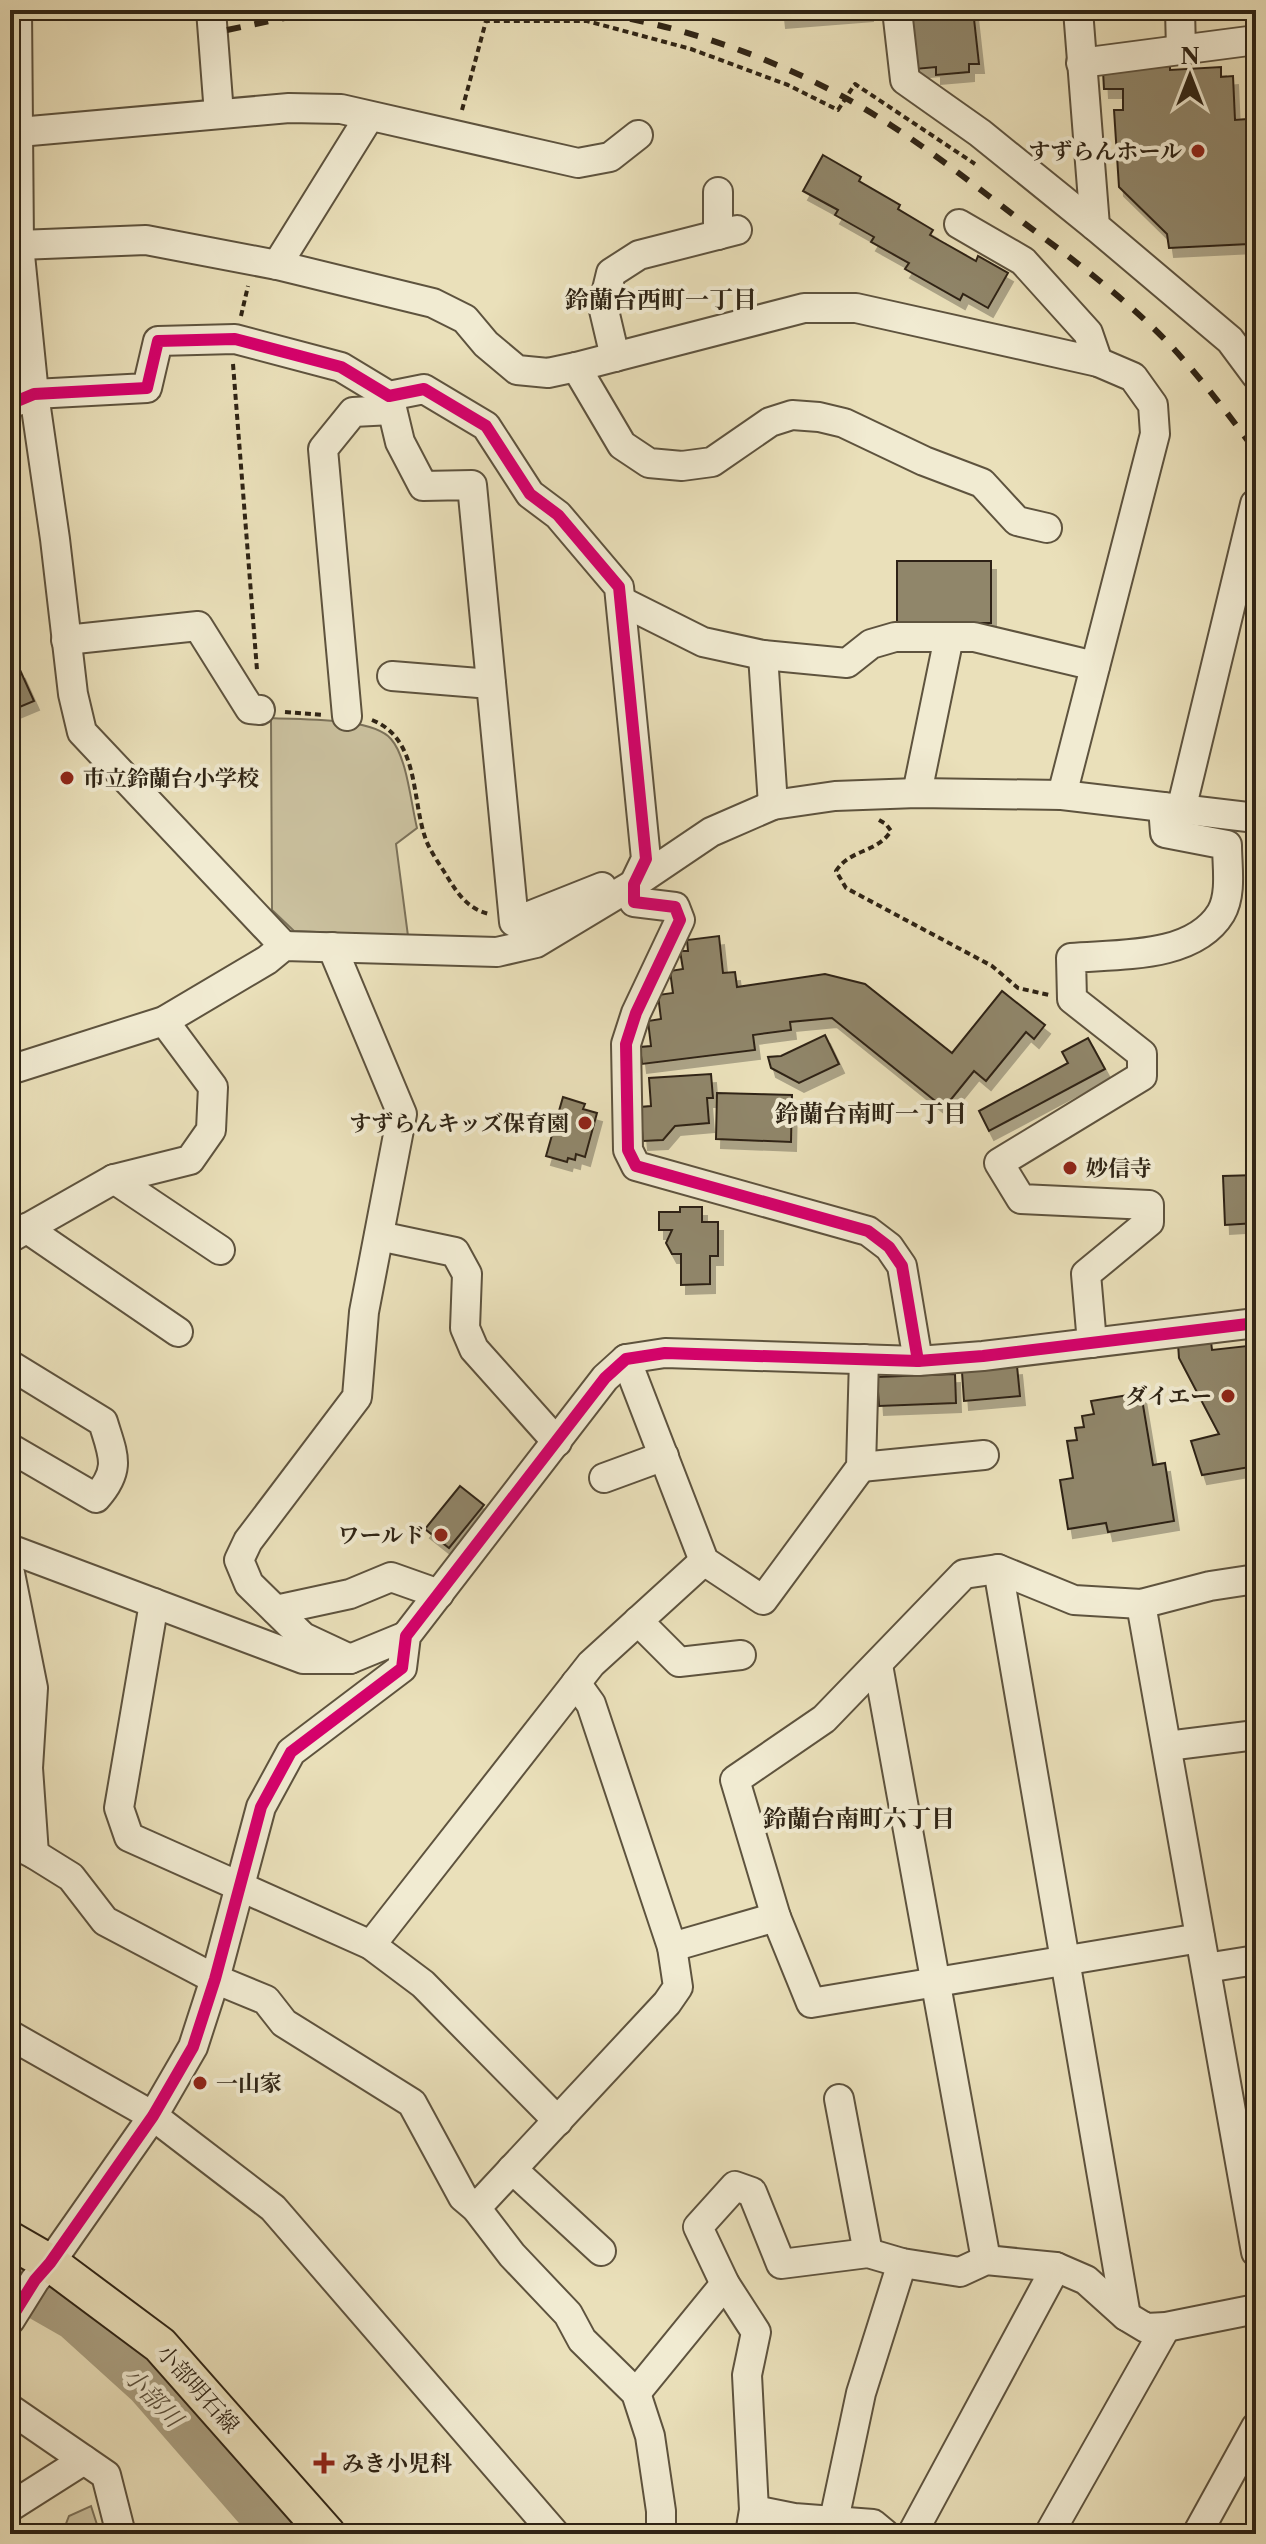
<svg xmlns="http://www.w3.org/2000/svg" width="1266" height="2544" font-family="'Libre Caslon Text','Noto Serif JP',serif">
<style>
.green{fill:#cac09e;stroke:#7c725a;stroke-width:2}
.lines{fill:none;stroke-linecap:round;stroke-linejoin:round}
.river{stroke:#aaa082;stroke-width:40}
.building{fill:#90866b;stroke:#2f2415;stroke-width:2;filter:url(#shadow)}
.minor-casing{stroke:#5e533e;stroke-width:32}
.major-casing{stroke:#2f2415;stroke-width:40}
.path{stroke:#2f2415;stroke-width:4;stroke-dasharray:6 4;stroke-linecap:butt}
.minor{stroke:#f1ebd2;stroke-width:28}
.major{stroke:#eae0ba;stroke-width:36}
.rail{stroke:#2f2415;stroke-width:6;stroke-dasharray:14 14;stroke-linecap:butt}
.cycleway-casing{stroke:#f1ebd2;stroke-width:17}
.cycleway{stroke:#d6006c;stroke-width:12}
.poi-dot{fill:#8f2418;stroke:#f1ebd2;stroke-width:3}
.labels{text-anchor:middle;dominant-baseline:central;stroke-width:8;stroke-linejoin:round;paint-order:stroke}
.poi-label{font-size:22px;font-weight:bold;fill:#2f2415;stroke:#f1ebd2;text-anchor:end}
.street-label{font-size:22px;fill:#2f2415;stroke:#f1ebd2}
.neighbourhood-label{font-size:24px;font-weight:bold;fill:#2f2415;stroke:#f1ebd2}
.water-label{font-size:24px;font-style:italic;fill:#5a4f3b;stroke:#f1ebd2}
</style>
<defs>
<filter id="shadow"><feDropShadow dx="5" dy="9" stdDeviation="0" flood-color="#0004"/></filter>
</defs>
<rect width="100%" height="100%" fill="#eae0ba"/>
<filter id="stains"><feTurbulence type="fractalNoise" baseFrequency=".0025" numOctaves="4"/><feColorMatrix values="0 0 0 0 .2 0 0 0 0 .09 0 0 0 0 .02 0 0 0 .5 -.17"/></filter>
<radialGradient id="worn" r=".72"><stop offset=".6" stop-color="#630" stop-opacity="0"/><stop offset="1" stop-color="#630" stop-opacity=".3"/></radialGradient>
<g class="green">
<path d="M 271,718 C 299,720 372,717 391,739 C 407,757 411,804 417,828 L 396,844 L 408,936 L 294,931 L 272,910 Z"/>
<path d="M 91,2506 L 100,2534 L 62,2534 L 69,2516 Z"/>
</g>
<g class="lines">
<path class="river" d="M 10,2284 L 73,2320 L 147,2387 L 275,2534"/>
</g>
<g class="building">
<path d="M 780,10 L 868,10 L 868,12 L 781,19 Z"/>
<path d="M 910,10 L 973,10 L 979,64 L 969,64 L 969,72 L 936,75 L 936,67 L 915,69 Z"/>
<path d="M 1170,66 L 1170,70 L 1221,67 L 1221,77 L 1233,76 L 1235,120 L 1247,119 L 1246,90 L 1256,90 L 1256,231 L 1248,232 L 1249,244 L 1169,248 L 1167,234 L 1119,187 L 1114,110 L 1123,110 L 1123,89 L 1104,89 L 1103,71 Z"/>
<path d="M 823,155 L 861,177 L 859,181 L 900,205 L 898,209 L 933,230 L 930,235 L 976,261 L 978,256 L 1008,273 L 988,308 L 963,294 L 960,300 L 905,269 L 909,263 L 871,242 L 874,237 L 835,215 L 838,210 L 803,191 Z"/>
<rect x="897" y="561" width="94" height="62"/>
<path d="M 20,670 L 34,701 L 10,711 L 10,674 Z"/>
<path d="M 719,936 L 723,973 L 735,972 L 737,987 L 825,974 L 865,984 L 952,1053 L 1002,991 L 1045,1025 L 1034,1039 L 1026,1032 L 986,1081 L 974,1071 L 944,1108 L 832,1018 L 790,1022 L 791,1030 L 753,1035 L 755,1050 L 642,1064 L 640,1047 L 651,1046 L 648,1021 L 661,1019 L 658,995 L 673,993 L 670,971 L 683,969 L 680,951 L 688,951 L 687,940 Z"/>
<path d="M 825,1035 L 839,1064 L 799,1083 L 771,1068 L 768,1057 L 781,1056 Z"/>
<path d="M 1088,1038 L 1105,1069 L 989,1131 L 979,1111 L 1068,1063 L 1062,1052 Z"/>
<path d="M 711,1074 L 713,1098 L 707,1098 L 709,1123 L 675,1126 L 663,1140 L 643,1141 L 640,1107 L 651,1106 L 649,1078 Z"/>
<path d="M 717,1093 L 792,1095 L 791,1142 L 716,1139 Z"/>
<path d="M 563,1097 L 585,1104 L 583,1109 L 597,1113 L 585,1157 L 576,1154 L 575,1160 L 568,1158 L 567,1162 L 546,1156 Z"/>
<path d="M 1256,1175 L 1256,1223 L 1225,1225 L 1223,1176 Z"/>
<path d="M 680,1207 L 702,1207 L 702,1222 L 718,1222 L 718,1256 L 710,1256 L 710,1284 L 681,1285 L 681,1254 L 672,1254 L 666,1243 L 672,1230 L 659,1230 L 659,1212 L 680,1212 Z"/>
<path d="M 1211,1341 L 1212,1350 L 1256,1345 L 1256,1466 L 1202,1475 L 1191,1441 L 1219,1434 L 1179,1358 L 1178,1344 Z"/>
<path d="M 1017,1366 L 1020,1396 L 964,1401 L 962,1372 Z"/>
<path d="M 955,1374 L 956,1403 L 879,1406 L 877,1377 Z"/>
<path d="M 1141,1393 L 1153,1465 L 1165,1463 L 1174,1521 L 1108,1532 L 1106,1523 L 1068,1529 L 1060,1480 L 1073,1478 L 1067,1441 L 1077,1440 L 1075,1428 L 1084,1427 L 1082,1416 L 1094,1414 L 1091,1401 Z"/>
<path d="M 460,1486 L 484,1505 L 449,1548 L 425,1529 Z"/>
<path d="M 1256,1609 L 1256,1712 L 1255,1712 L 1246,1610 Z"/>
</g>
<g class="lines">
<defs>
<g id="minor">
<path d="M 17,10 L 19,245 L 34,394 L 55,539 L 73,694 L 82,732 L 284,946"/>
<path d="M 211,10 L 219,114"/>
<path d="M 897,10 L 905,80 L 980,133 L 1095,226"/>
<path d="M 1078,10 L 1095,226 L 1230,340 L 1256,375"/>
<path d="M 1180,10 L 1181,50"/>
<path d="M 1081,63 L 1256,40"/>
<path d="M 19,132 L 289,108 L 341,109 L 578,163 L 610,157 L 638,135"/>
<path d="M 959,224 L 1023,261 L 1088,333 L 1098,362"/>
<path d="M 718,235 L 718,192"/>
<path d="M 10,249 L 19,245 L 146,240 L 277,265 L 433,303 L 465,319 L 486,344 L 517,370 L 548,373 L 576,367 L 804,308 L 856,308 L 1098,362 L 1133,377 L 1153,405 L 1155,434 L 1062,795"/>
<path d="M 277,265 L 369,117"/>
<path d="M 615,357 L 603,306 L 611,273 L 639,255 L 737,230"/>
<path d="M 576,367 L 622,445 L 649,463 L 682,466 L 712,462 L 770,422 L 792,415 L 819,417 L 844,423 L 924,461 L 982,483 L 1017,521 L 1047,528"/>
<path d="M 389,396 L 400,442 L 423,486 L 472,485 L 514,922 L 602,887"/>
<path d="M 10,404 L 34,394 L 147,388 L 158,341 L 235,339 L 341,367 L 389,396 L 424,389 L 486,426 L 530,494 L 558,515 L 619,587 L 646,859 L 634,884 L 634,902 L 675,907 L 680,920 L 636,1013 L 626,1044 L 628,1150 L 636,1166 L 868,1231 L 889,1247 L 902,1266 L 918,1361"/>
<path d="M 621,601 L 703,642 L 763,655 L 847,663 L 871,644 L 895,637 L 974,637 L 1095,666"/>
<path d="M 66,640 L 198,626 L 250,709 L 260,710"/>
<path d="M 763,655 L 773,805"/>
<path d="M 392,676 L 491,684"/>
<path d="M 347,716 L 323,449 L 353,412 L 392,410"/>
<path d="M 917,793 L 949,637"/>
<path d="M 1181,810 L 1255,504"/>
<path d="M 332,947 L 402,1114 L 364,1312 L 357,1397 L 248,1541 L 239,1560 L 249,1584 L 303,1637 L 350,1659"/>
<path d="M 10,1070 L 164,1021 L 267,960 L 284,946 L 497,952 L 536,943 L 634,884 L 711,832 L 773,805 L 835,796 L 917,793 L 1062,795 L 1256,818"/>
<path d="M 114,1179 L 220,1250"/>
<path d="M 26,1228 L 178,1332"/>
<path d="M 379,1236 L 455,1252 L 467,1274 L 465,1328 L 474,1349 L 557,1442"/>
<path d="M 10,1238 L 114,1179 L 190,1160 L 211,1130 L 213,1087 L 164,1021"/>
<path d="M 1092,1343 L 1086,1274 L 1149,1222 L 1149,1205 L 1021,1199 L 999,1163 L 1142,1076 L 1142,1054 L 1072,999 L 1071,958 C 1118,954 1193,959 1221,913 C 1232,894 1227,866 1227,845 L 1165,833 L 1163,807"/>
<path d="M 626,1359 L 704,1561 L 763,1600 L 861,1467 L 864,1359"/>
<path d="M 10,1365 L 103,1422 C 113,1455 122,1469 96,1498 L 10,1448"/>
<path d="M 861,1467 L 984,1455"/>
<path d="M 604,1478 L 664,1456"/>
<path d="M 10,1549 L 303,1659 L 350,1659 L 406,1636"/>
<path d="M 998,1569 L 1126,2316"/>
<path d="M 10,1573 L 33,1688 L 28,1768 L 34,1854"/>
<path d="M 154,1603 L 119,1808 L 129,1837 L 371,1945 L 423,1984 L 558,2121"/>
<path d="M 1141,1604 L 1256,2252"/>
<path d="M 276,1610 L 350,1594 L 391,1577 L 439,1594"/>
<path d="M 638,1621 L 679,1662 L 741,1655"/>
<path d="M 878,1665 L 986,2260"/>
<path d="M 1167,1746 L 1256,1735"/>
<path d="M 10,1842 L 34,1854 L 71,1877 L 105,1921 L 215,1979 L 266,2000 L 284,2023 L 412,2103 L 463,2197 L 476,2208 L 512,2255 L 568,2314 L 582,2340 L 636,2393 L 650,2436 L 661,2511 L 661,2534"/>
<path d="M 1200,1938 L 811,2003 L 776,1917 L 735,1780 L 824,1719 L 964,1574 L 998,1569 L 1074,1600 L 1141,1604 L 1210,1586 L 1256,1579"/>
<path d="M 371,1945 L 591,1664 L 704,1561"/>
<path d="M 672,1947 L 776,1917"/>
<path d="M 1206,1968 L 1256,1960"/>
<path d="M 10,2035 L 153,2116 L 273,2208 L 555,2534"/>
<path d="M 839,2099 L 868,2253"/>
<path d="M 512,2169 L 601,2251"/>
<path d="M 476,2208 L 667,2003 L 678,1987 L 672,1947 L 591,1704 L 576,1683"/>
<path d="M 10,2320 L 35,2280 L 50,2263 L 153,2116 L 193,2047 L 215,1979 L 261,1807 L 291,1752 L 402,1668 L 406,1636 L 605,1378 L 626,1359 L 665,1353 L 918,1361 L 983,1356 L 1256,1323"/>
<path d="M 636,2393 L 725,2284"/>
<path d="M 10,2409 L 106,2475 L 121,2534"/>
<path d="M 10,2507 L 84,2460"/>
<path d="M 754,2510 L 794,2518 L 873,2524 L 885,2534"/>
<path d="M 834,2520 L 861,2393 L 902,2263"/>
<path d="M 750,2534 L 754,2510 L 747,2375 L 756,2332 L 725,2284 L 698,2227 L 735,2186 L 752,2192 L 781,2264 L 868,2253 L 902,2263 L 960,2272 L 986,2260 L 1056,2267 L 1086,2280 L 1126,2316 L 1146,2328 L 1166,2327 L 1256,2309"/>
<path d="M 912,2534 L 1056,2267"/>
<path d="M 1049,2534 L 1166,2327"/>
<path d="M 1197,2534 L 1256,2427"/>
</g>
<path id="major" d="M 10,2240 L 50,2263 L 160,2345 L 327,2534"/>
</defs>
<use href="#minor" class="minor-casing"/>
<use href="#major" class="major-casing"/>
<g class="path">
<path d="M 462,110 L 486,21 L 587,21 L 691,49 L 788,85 L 838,110 L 855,84 L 975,164"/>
<path d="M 241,316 L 248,286"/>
<path d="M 233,364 L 257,670"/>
<path d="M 285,712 L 324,715"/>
<path d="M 372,720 C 420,739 411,799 426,840 C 431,853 441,866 448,878 C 459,896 469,909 489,914"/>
<path d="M 879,820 L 886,824 L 891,831 C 877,853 850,849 836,871 L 846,888 L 992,966 L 1018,988 L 1049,995"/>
</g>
<use href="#minor" class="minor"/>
<use href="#major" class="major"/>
<g class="rail">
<path d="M 575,10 C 682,22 803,67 892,126 C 938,156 981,190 1024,223 C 1075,261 1129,301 1173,348 C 1203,381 1230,416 1256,452"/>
<path d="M 227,30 L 323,10"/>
</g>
<defs>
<g id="cycleway">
<path d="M 10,404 L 34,394 L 147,388 L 158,341 L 235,339 L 341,367 L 389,396 L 424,389 L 486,426 L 530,494 L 558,515 L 619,587 L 646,859 L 634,884 L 634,902 L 675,907 L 680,920 L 636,1013 L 626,1044 L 628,1150 L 636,1166 L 868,1231 L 889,1247 L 902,1266 L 918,1361"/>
<path d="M 10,2320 L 35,2280 L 50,2263 L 153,2116 L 193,2047 L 215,1979 L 261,1807 L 291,1752 L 402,1668 L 406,1636 L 605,1378 L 626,1359 L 665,1353 L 918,1361 L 983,1356 L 1256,1323"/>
</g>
</defs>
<use href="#cycleway" class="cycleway-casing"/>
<use href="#cycleway" class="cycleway"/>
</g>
<g class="poi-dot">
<circle cx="1198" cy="151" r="8"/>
<circle cx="67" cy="778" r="8"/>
<circle cx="585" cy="1123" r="8"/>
<circle cx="1070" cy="1168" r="8"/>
<circle cx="1228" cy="1396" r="8"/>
<circle cx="441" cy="1535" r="8"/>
<circle cx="200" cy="2083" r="8"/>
<path d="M320 2451h8v8h8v8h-8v8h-8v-8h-8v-8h8z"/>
</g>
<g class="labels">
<g class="poi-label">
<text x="1182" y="151">すずらんホール</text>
<text x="83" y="778" text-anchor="start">市立鈴蘭台小学校</text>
<text x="569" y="1123">すずらんキッズ保育園</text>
<text x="1086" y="1168" text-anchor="start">妙信寺</text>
<text x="1212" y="1396">ダイエー</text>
<text x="425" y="1535">ワールド</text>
<text x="216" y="2083" text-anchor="start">一山家</text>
<text x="342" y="2463" text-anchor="start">みき小児科</text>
</g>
<g class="street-label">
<text transform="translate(198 2389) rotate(48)">小部明石線</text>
</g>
<g class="neighbourhood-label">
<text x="661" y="299">鈴蘭台西町一丁目</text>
<text x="871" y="1113">鈴蘭台南町一丁目</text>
<text x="859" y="1818">鈴蘭台南町六丁目</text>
</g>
<g class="water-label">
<text transform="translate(153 2397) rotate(46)">小部川</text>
</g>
</g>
<rect width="1266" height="2544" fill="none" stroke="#eae0ba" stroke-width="40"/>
<rect x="12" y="12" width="1242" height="2520" fill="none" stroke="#2f2415" stroke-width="4"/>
<rect x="20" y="20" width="1226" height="2504" fill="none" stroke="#2f2415" stroke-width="2"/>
<g transform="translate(1190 76)" stroke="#f1ebd2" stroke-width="6" paint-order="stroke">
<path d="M0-6L14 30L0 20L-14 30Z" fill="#2f2415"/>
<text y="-12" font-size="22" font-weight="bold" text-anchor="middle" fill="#2f2415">N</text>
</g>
<rect width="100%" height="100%" filter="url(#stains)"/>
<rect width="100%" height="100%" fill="url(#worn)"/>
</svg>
